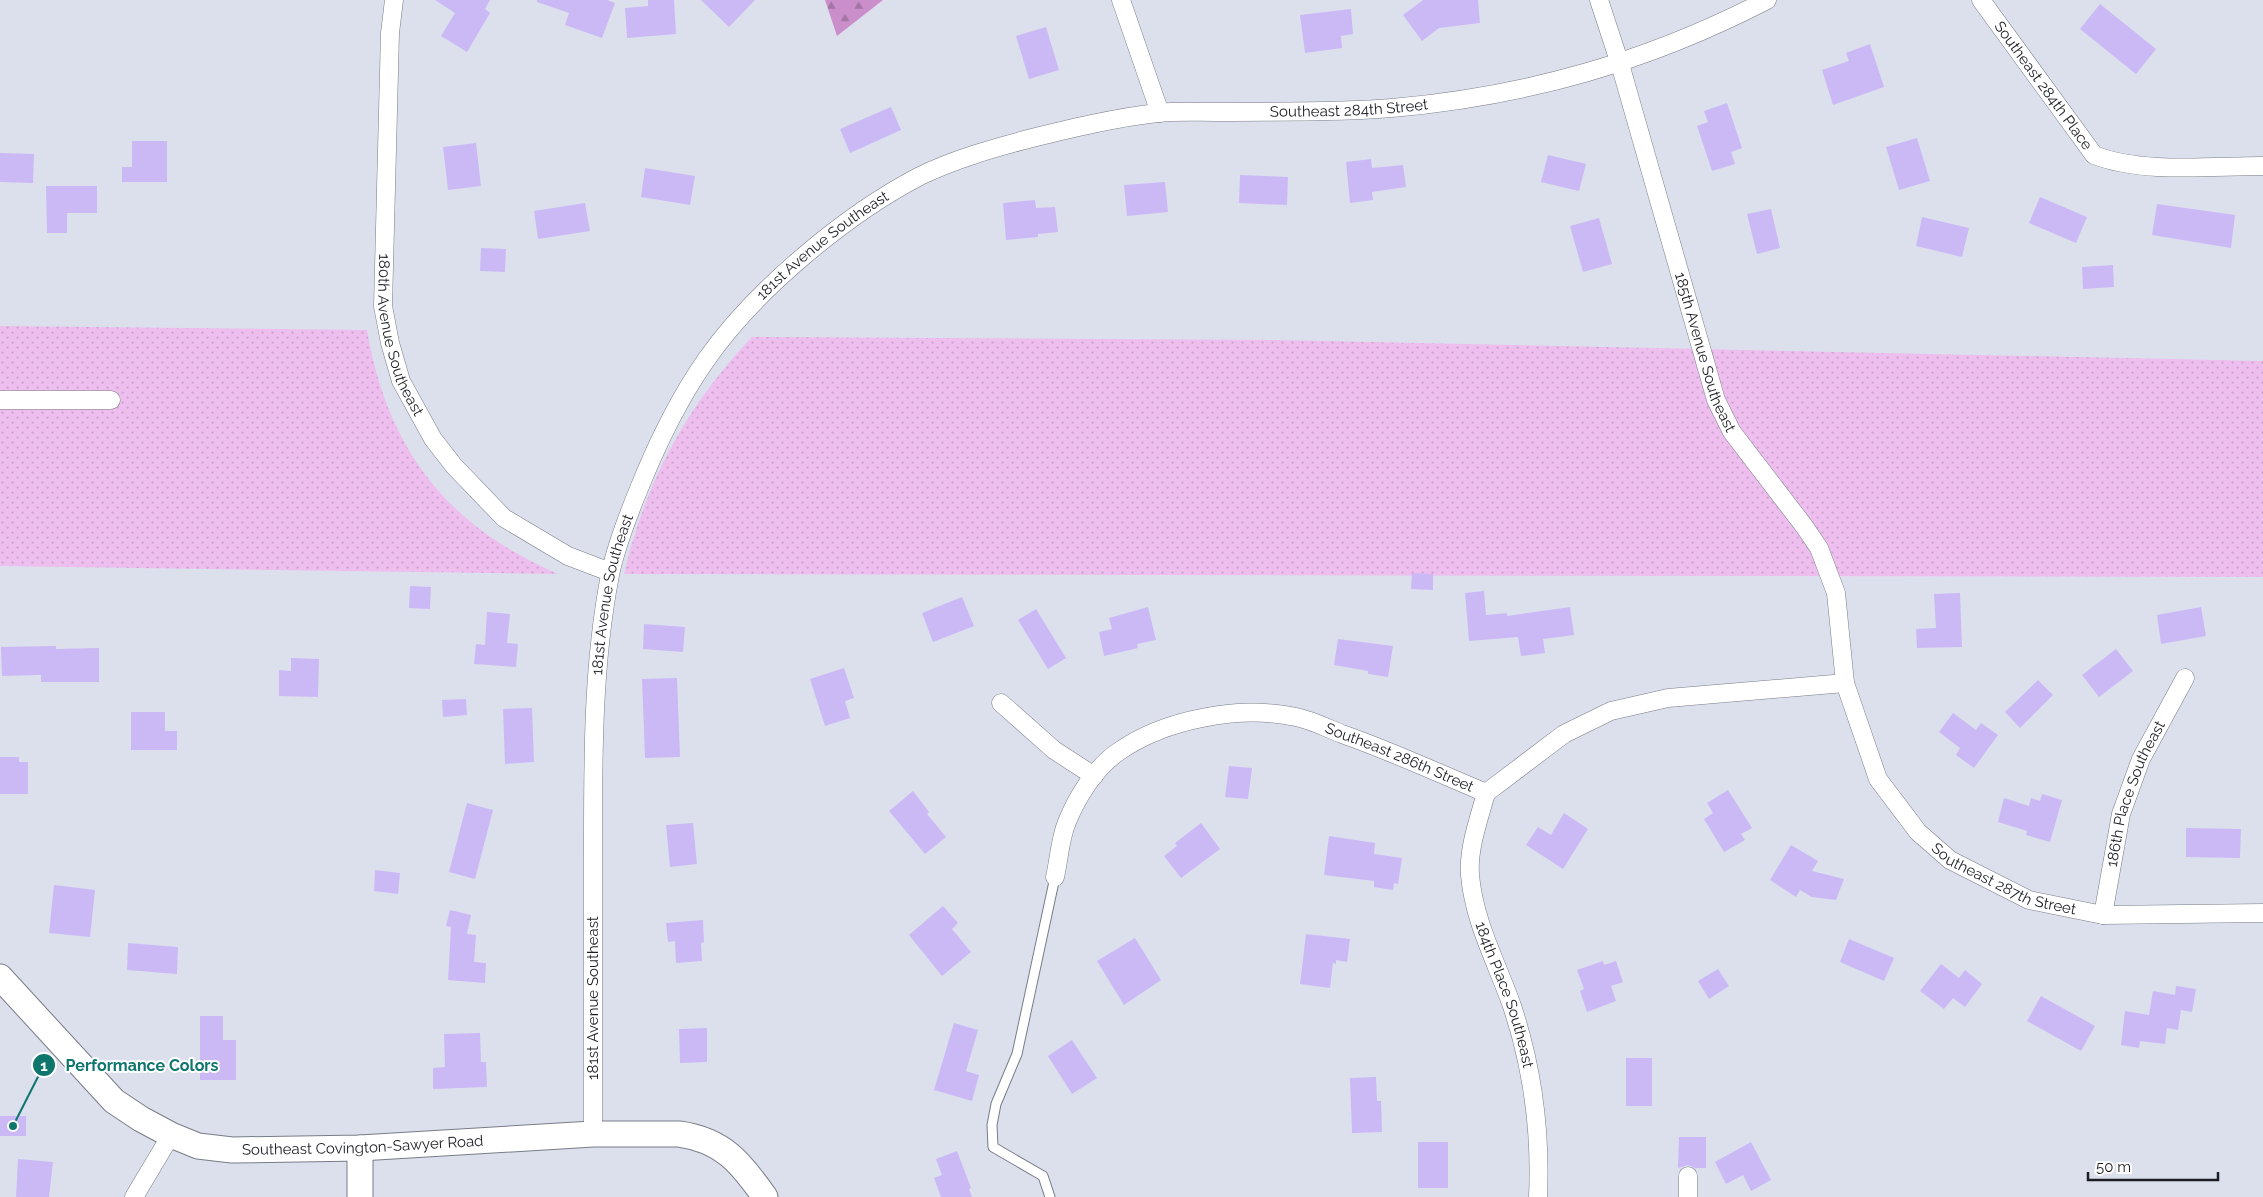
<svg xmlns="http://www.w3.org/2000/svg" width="2263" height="1197" font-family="Raleway,sans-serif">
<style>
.grass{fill:url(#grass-dots)}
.forest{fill:url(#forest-firs)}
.building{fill:#cbb9f6}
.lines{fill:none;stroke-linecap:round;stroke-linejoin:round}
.lane-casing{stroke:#787c87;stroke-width:11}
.street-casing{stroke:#787c87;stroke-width:19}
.secondary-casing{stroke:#787c87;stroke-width:27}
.lane{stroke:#fff;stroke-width:9}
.street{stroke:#fff;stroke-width:18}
.secondary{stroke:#fff;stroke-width:25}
.labels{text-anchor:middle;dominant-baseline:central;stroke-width:4;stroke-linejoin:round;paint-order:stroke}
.street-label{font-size:15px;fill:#1c1d22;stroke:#fff}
.leader{fill:none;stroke:#0f766e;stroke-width:2}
.callout-dot{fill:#0f766e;stroke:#fff;stroke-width:2}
.mark-label{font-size:15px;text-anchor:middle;font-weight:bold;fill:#fff}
.callout-label{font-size:16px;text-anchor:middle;font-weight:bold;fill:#0f766e;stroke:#fff;stroke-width:4;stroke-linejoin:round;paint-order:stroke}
</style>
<defs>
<pattern id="grass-dots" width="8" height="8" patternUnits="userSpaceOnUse" patternTransform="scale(1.25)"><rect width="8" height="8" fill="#edbeee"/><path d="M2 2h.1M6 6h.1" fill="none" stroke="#cba3cc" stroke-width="1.8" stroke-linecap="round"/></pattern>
<pattern id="forest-firs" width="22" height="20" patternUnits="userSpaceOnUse" patternTransform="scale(1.25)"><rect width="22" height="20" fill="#ca8fcb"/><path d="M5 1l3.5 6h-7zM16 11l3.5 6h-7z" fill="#a374a4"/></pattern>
</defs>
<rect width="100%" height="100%" fill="#dce0ed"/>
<g class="grass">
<path d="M 0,326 L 367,330 C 387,449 447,526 558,574 L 0,566 Z"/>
<path d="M 752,337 L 1275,340 L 2263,361 L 2263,577 L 624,574 C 646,480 686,407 752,337 Z"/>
</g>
<path class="forest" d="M 825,0 L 883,0 L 837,36 Z"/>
<g class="building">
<path d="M 435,0 L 490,0 L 485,9 L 490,13 L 467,52 L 441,36 L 455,13 Z"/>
<path d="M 537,0 L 607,0 L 615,3 L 602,38 L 565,25 L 569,13 L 537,2 Z"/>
<path d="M 648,0 L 674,0 L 676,34 L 627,38 L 625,8 L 648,6 Z"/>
<path d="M 701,0 L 755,0 L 729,27 Z"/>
<path d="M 1423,0 L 1478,0 L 1480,23 L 1439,28 L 1422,41 L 1403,15 Z"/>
<path d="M 2100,4 L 2156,49 L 2136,74 L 2080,29 Z"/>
<path d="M 1351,9 L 1353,34 L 1341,36 L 1342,48 L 1305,53 L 1300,15 Z"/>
<path d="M 1046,27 L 1059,70 L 1029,79 L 1016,36 Z"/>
<path d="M 1870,44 L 1884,87 L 1833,105 L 1822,70 L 1849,61 L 1846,53 Z"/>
<path d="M 1727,103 L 1742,148 L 1731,152 L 1735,164 L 1712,171 L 1697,126 L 1708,122 L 1704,111 Z"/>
<path d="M 891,107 L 901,130 L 850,153 L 840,129 Z"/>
<path d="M 1917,138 L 1930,181 L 1899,190 L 1886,147 Z"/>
<path d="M 132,141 L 167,141 L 167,182 L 122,182 L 122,167 L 132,167 Z"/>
<path d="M 476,143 L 481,186 L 448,190 L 443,147 Z"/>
<path d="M 0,153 L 34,154 L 33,183 L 0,182 Z"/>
<path d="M 1548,155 L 1586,164 L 1579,191 L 1541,182 Z"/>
<path d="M 1371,159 L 1372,168 L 1403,165 L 1406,187 L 1372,192 L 1373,200 L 1350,203 L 1346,162 Z"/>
<path d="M 645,168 L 695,176 L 690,205 L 641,197 Z"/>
<path d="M 1240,175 L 1288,177 L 1287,205 L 1239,203 Z"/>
<path d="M 1165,182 L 1168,212 L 1127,216 L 1124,185 Z"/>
<path d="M 46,186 L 97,186 L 97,213 L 67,213 L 67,233 L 47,233 Z"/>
<path d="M 2040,197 L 2087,217 L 2076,243 L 2029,223 Z"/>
<path d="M 1035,200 L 1036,208 L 1055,207 L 1058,232 L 1038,234 L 1038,237 L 1006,240 L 1003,203 Z"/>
<path d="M 585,203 L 590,231 L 538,239 L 534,211 Z"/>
<path d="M 2157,204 L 2235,215 L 2231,248 L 2152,235 Z"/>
<path d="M 1771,209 L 1780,248 L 1757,254 L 1747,214 Z"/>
<path d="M 1922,217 L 1969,228 L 1962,257 L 1916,246 Z"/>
<path d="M 1599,218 L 1612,264 L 1583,272 L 1570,226 Z"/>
<path d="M 481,248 L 506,249 L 505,272 L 480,271 Z"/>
<path d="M 2113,265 L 2114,287 L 2083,289 L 2082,267 Z"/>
<path d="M 1412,573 L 1433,574 L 1433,590 L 1411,589 Z"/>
<path d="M 410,586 L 431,587 L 430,609 L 409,608 Z"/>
<path d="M 1484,591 L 1486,615 L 1507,613 L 1507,616 L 1570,607 L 1574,635 L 1543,639 L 1545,653 L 1521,656 L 1518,637 L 1469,641 L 1465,593 Z"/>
<path d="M 1960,593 L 1962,647 L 1917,648 L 1916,629 L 1936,628 L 1934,594 Z"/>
<path d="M 962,597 L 974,626 L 933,642 L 922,613 Z"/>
<path d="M 1148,607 L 1156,640 L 1137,644 L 1138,648 L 1104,656 L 1099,632 L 1112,629 L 1109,618 Z"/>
<path d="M 2201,607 L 2206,636 L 2161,644 L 2157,615 Z"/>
<path d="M 1036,609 L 1066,658 L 1048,669 L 1018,620 Z"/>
<path d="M 487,612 L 510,614 L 507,643 L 518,644 L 516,667 L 474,664 L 476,644 L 485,645 Z"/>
<path d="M 644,624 L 685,627 L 683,652 L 643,649 Z"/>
<path d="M 1338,639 L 1393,646 L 1388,677 L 1368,674 L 1368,671 L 1334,665 Z"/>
<path d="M 56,646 L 56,649 L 99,648 L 99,682 L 41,682 L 41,675 L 2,676 L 1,647 Z"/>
<path d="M 2116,649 L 2133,671 L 2099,697 L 2082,675 Z"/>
<path d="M 291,658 L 319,659 L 318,697 L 279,696 L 279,670 L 291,671 Z"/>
<path d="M 844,668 L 854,698 L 845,701 L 850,718 L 825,726 L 810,679 Z"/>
<path d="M 677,678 L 680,757 L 645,758 L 642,679 Z"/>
<path d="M 2038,680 L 2053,695 L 2020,728 L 2005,712 Z"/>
<path d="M 466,699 L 467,715 L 443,717 L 442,700 Z"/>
<path d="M 532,708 L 534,762 L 505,764 L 503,709 Z"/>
<path d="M 131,712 L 165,712 L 165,731 L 177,731 L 177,750 L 131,750 Z"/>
<path d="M 1953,713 L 1976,730 L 1981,723 L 1998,735 L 1974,768 L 1956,755 L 1960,748 L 1939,732 Z"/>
<path d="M 0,757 L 19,757 L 19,762 L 28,762 L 28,794 L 0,794 Z"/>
<path d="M 1229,766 L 1252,768 L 1248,799 L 1225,797 Z"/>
<path d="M 1728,790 L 1752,828 L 1741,834 L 1745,840 L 1724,852 L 1704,819 L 1713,813 L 1707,803 Z"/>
<path d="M 913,791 L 929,812 L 927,814 L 946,837 L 925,854 L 889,811 Z"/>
<path d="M 2042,794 L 2062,800 L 2050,842 L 2026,835 L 2027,831 L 1998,822 L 2004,798 L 2029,806 L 2031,798 L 2040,801 Z"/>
<path d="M 467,803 L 493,810 L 475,879 L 449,872 Z"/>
<path d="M 1564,813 L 1588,829 L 1563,869 L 1526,845 L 1538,827 L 1551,835 Z"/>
<path d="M 693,823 L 697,864 L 670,867 L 666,825 Z"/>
<path d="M 1201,823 L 1220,849 L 1181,878 L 1164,856 L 1177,846 L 1175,843 Z"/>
<path d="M 2186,828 L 2241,829 L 2240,858 L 2186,857 Z"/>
<path d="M 1329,836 L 1375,843 L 1374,854 L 1402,858 L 1398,884 L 1394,883 L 1393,890 L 1374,887 L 1374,881 L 1324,875 Z"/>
<path d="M 1791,845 L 1818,861 L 1812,871 L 1844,879 L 1836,900 L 1812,897 L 1800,890 L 1796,897 L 1770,880 Z"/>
<path d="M 375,870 L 400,873 L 398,894 L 374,891 Z"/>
<path d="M 54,885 L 95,890 L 90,937 L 49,933 Z"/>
<path d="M 943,906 L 958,923 L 952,929 L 971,952 L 942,976 L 909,935 Z"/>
<path d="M 450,910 L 471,915 L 467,934 L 476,935 L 474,962 L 486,963 L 485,983 L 448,980 L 451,927 L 446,926 Z"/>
<path d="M 703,920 L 704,942 L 701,943 L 702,961 L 676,963 L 675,941 L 668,942 L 666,923 Z"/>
<path d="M 1306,934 L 1350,939 L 1347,962 L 1336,960 L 1336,964 L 1333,963 L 1330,988 L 1300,984 Z"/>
<path d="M 1135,938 L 1161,980 L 1124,1005 L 1097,961 Z"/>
<path d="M 1849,939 L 1894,958 L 1884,981 L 1840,962 Z"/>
<path d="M 128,943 L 178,947 L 177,974 L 127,970 Z"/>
<path d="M 1603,961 L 1604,965 L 1616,961 L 1623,982 L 1611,986 L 1616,1001 L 1587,1012 L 1580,991 L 1584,989 L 1577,970 Z"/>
<path d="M 1941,964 L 1959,978 L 1965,970 L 1982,984 L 1965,1007 L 1953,998 L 1944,1009 L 1920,991 Z"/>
<path d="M 1718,969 L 1729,986 L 1709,999 L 1698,981 Z"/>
<path d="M 2176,986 L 2196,989 L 2192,1012 L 2181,1010 L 2178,1030 L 2167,1028 L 2165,1044 L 2140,1041 L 2139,1048 L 2121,1045 L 2125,1011 L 2149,1015 L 2153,991 L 2175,995 Z"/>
<path d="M 2041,996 L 2095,1026 L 2081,1051 L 2027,1021 Z"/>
<path d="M 200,1016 L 223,1016 L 223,1040 L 236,1040 L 236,1080 L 200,1080 Z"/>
<path d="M 954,1023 L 978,1030 L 966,1071 L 979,1075 L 972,1101 L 934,1090 Z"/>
<path d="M 707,1028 L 707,1062 L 680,1063 L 679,1029 Z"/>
<path d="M 480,1033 L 481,1062 L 486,1062 L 487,1087 L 433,1089 L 433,1068 L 445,1067 L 444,1034 Z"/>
<path d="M 1072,1040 L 1097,1078 L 1072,1094 L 1048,1056 Z"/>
<rect x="1626" y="1058" width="26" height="48"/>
<path d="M 1376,1077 L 1377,1101 L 1381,1101 L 1382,1132 L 1352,1133 L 1350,1078 Z"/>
<rect x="0" y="1116" width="26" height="20"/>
<path d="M 1679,1137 L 1706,1137 L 1706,1168 L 1695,1168 L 1688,1165 L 1678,1168 Z"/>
<rect x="1418" y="1142" width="30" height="46"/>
<path d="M 1751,1142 L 1771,1180 L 1751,1191 L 1743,1175 L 1726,1184 L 1715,1162 Z"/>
<path d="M 957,1151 L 971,1188 L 969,1189 L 972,1197 L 941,1197 L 934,1178 L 942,1175 L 936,1159 Z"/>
<path d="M 18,1159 L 53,1162 L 49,1197 L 16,1197 Z"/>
</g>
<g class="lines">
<defs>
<path id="lane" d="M 1050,1197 L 1043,1176 L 993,1147 L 992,1125 L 996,1104 L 1017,1054 L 1055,877"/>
<g id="street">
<path id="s1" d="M 394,0 L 390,33 L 383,306 L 390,343 L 401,381 L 433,439 L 454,466 L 504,518 L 568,556 L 610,572"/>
<path d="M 1121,0 L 1160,113"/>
<path id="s2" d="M 1599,0 L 1620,64 L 1716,400 L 1732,432 L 1804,526 L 1819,548 L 1836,593 L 1845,683 L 1878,779 L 1918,832 L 1950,860 L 2029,900 L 2103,915 L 2263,913"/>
<path id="s3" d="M 1981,0 L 2094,155 C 2143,174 2210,166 2263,166"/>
<path d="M 0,400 L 111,400"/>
<path d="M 1001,703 L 1054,750 L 1094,776"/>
<path id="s4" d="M 1486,793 C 1479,819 1468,848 1470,875 C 1474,922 1497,963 1512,1006 C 1533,1069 1541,1131 1538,1197"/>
<path id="s5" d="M 1055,877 C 1059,860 1060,838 1067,822 C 1077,797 1095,768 1118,752 C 1165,719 1240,705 1296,717 C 1311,720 1327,728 1342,734 C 1391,751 1438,773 1486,793 L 1564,734 L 1611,711 L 1668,698 L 1845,683"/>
<path id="s6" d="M 2103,915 L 2121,814 L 2141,759 L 2185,678"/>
<path id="s7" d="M 593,1134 C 593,1042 593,950 593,859 C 593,764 592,668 610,575 C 616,546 627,518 638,491 C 656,446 678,400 706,360 C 754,291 845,215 920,176 C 955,159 994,148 1032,138 C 1073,128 1114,118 1157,113 C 1176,111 1196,112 1216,112 C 1274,111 1335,113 1392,108 C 1527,96 1647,62 1767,0"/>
<path d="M 134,1197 L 171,1135"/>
<path d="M 1688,1197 L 1688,1176"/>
</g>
<g id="secondary">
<path id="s8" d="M 0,977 L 114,1101 L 141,1119 L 171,1135 L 198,1146 L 232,1150 L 360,1148 L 593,1134 L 679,1134 C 723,1140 741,1163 765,1197"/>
<path d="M 360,1197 L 360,1148"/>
</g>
</defs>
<use href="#lane" class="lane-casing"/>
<use href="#street" class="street-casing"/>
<use href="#secondary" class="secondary-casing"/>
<use href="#lane" class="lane"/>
<use href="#street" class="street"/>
<use href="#secondary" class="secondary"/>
</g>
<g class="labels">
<g class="street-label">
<text stroke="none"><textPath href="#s3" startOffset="106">Southeast 284th Place</textPath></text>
<text stroke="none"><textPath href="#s7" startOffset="1519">Southeast 284th Street</textPath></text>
<text stroke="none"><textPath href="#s7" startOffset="961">181st Avenue Southeast</textPath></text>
<text stroke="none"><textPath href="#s1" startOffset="338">180th Avenue Southeast</textPath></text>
<text stroke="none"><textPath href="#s2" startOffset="368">185th Avenue Southeast</textPath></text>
<text stroke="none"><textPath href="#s7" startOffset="541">181st Avenue Southeast</textPath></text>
<text stroke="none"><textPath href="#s5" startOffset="441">Southeast 286th Street</textPath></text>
<text stroke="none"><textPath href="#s6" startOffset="126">186th Place Southeast</textPath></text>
<text stroke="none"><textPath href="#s2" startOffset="1004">Southeast 287th Street</textPath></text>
<text stroke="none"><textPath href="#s4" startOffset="209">184th Place Southeast</textPath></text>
<text transform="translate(593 998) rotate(-90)">181st Avenue Southeast</text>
<text stroke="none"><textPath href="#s8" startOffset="429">Southeast Covington-Sawyer Road</textPath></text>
</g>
</g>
<path class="leader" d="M13 1126L44 1065"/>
<g class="callout-dot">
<circle cx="13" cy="1126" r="5"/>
<circle cx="44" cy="1065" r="12"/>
</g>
<g class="mark-label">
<text x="44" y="1071">1</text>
</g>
<g class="callout-label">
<text x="142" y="1071">Performance Colors</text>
</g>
<path d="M2088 1172v8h130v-8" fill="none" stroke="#1c1d22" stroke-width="2.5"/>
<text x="2096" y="1172" font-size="15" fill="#1c1d22" stroke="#ffffff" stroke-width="4" paint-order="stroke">50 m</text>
</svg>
